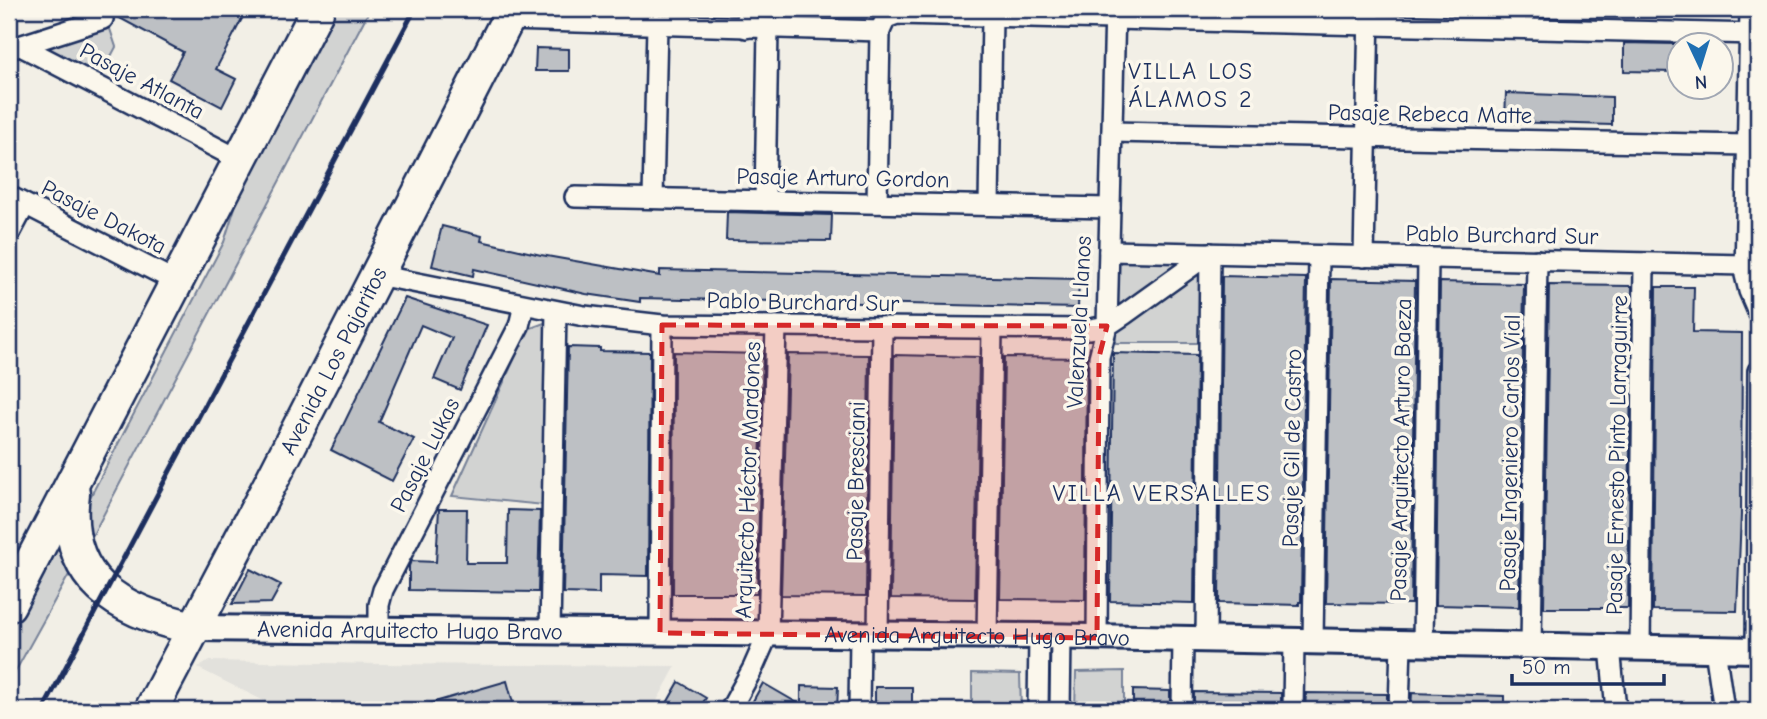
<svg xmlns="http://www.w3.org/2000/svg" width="1767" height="719" font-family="'Comic Neue',sans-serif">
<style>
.built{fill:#e2e1dc}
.green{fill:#d2d3d2;stroke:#768198;stroke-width:2}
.building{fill:#bdc0c4;stroke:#1b2f5e;stroke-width:2}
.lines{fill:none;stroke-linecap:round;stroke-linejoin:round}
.minor-casing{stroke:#1b2f5e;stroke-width:24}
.tertiary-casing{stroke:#1b2f5e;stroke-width:30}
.primary-casing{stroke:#1b2f5e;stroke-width:37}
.minor{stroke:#fbf7ec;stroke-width:19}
.tertiary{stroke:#fbf7ec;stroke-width:24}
.primary{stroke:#fbf7ec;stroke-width:32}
.rail{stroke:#1b2f5e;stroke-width:5}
.marked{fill:#d62828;fill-opacity:0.2;stroke:#d62828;stroke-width:5;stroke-dasharray:14 9;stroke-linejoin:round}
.labels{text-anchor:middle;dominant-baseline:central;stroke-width:7;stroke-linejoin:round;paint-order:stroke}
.street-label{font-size:23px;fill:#1b2f5e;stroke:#fbf7ec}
.neighbourhood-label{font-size:24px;letter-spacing:2px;fill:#1b2f5e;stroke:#fbf7ec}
</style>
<rect width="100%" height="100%" fill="#f2efe6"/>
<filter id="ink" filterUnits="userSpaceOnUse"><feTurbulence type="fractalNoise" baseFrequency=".0143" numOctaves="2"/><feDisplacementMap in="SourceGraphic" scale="14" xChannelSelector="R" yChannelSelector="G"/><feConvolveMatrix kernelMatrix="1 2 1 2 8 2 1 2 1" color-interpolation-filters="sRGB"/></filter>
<g filter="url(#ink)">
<path class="built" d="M 209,661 L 380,664 L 676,666 L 652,710 L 282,710 L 198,668 Z"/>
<g class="green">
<path d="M 331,9 L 370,9 L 87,546 L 86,505 L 224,242 L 238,198 Z"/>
<path d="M 109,26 L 116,47 L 99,79 L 36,48 Z"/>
<path d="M 1115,259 L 1189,259 L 1114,314 Z"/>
<path d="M 1202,266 L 1205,343 L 1116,343 L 1116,324 Z"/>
<path d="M 547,322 L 544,505 L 452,496 L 528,329 Z"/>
<path d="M 62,527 L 71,571 L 9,683 L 9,627 Z"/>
<path d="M 1124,671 L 1124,710 L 1075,710 L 1076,672 Z"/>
<path d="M 972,673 L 1020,674 L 1021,710 L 972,710 Z"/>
</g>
<g class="building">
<path d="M 109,9 L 247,9 L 216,69 L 236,79 L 222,107 L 169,79 L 183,52 L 114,15 Z"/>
<path d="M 1624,43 L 1675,44 L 1675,72 L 1624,71 Z"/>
<path d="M 536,48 L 569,49 L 569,71 L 535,71 Z"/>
<path d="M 1506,93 L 1612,97 L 1612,125 L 1505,122 Z"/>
<path d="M 727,212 L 832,215 L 831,241 L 726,240 Z"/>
<path d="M 442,226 L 482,236 L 481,241 L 541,255 L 660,276 L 660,270 L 1079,279 L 1078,308 L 640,298 L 640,302 L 586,294 L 474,269 L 473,276 L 432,266 Z"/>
<path d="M 1222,276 L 1306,278 L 1301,602 L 1299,602 L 1299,605 L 1219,603 Z"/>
<path d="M 1331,279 L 1415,281 L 1411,604 L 1326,603 Z"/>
<path d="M 1440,282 L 1524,284 L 1519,607 L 1436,605 Z"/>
<path d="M 1549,285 L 1632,286 L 1628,608 L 1544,608 Z"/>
<path d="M 1656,287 L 1694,287 L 1693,332 L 1742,333 L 1741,515 L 1737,611 L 1653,610 Z"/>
<path d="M 405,298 L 487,325 L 460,390 L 434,379 L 452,338 L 421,325 L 379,422 L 414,439 L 392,481 L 331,450 Z"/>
<path d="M 568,347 L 600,348 L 600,351 L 650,352 L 648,576 L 599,575 L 599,594 L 563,593 Z"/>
<path d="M 674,352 L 763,354 L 757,594 L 673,594 Z"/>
<path d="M 1113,353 L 1197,355 L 1194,603 L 1110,601 Z"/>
<path d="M 788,354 L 869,355 L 866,596 L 781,595 Z"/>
<path d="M 894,355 L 979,357 L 975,599 L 891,598 Z"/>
<path d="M 1004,357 L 1087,358 L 1085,600 L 1000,599 Z"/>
<path d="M 439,509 L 467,509 L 466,563 L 507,563 L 508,510 L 540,511 L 538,592 L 409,590 L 409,566 L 411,561 L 436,562 Z"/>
<path d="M 250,569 L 281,585 L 271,603 L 232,604 Z"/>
<path d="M 507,681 L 515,710 L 422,710 L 421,706 Z"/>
<path d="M 679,682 L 706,698 L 698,710 L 663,710 Z"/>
<path d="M 763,683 L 801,705 L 801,686 L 838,687 L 837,710 L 748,710 Z"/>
<rect x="875" y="687" width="37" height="23"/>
<path d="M 1133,690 L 1170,691 L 1170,710 L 1133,710 Z"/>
<path d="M 1194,692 L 1281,693 L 1281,710 L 1194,710 Z"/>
<path d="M 1306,693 L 1387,694 L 1387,710 L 1305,710 Z"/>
<path d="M 1412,693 L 1504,696 L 1504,710 L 1411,710 Z"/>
</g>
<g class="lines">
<defs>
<g id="minor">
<path d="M 1750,9 L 1745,275 L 1749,291 L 1758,312"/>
<path d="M 508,20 L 880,31"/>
<path d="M 746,28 L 747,9"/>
<path d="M 21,46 L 240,160"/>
<path d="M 13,48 L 103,19"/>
<path d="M 1112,132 L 1747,145"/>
<path d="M 9,196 L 177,282"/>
<path d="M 575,197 L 1110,208"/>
<path d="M 653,198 L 657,25"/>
<path d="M 765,201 L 768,29"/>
<path d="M 877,203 L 880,31 L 886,18 L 897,14 L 1758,34"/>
<path d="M 989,205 L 992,16"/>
<path d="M 9,235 L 25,205"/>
<path d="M 1109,251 L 1745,265"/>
<path d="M 1364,257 L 1369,9"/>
<path d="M 377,275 L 584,316 L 662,325 L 1090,329 L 1107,326 L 1125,314 L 1210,253"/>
<path d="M 379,630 L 379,605 L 383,590 L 519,326 L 524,305"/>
<path d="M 550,632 L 556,311"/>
<path d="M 660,633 L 662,325"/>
<path d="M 878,635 L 882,327"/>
<path d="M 987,636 L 992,329"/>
<path d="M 1097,638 L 1099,357 L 1107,326 L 1115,9"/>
<path d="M 1206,639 L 1210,253"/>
<path d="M 1313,641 L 1319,256"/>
<path d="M 1423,643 L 1428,258"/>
<path d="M 1531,646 L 1537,260"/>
<path d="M 1610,647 L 1616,710"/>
<path d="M 1640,648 L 1644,263"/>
<path d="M 1715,649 L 1724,710"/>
<path d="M 1756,650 L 1758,371"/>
<path d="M 730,710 L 753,668 L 768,634 L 776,326"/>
<path d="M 859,710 L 860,635"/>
<path d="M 1038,710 L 1039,636"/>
<path d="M 1060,710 L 1061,637"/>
<path d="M 1182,710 L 1183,639"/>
<path d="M 1293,710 L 1294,641"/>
<path d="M 1399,710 L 1401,643"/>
</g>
<g id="tertiary">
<path id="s1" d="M 195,628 L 1039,636 L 1758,650"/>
</g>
<g id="primary">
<path d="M 73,493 C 62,580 118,612 195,628"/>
<path d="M 9,605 L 318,9"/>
<path id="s2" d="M 151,710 L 272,480 L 513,9"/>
</g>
</defs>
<use href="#minor" class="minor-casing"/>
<use href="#tertiary" class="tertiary-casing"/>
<use href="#primary" class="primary-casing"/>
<use href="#minor" class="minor"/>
<use href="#tertiary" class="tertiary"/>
<use href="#primary" class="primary"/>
<path class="rail" d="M 43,710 L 415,9"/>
</g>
</g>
<path class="marked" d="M 662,325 L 1107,326 L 1099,357 L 1097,638 L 660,633 Z"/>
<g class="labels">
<g class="street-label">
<text transform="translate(142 81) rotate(28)">Pasaje Atlanta</text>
<text transform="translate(1430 114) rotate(1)">Pasaje Rebeca Matte</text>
<text transform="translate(843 178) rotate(1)">Pasaje Arturo Gordon</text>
<text transform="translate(104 217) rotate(27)">Pasaje Dakota</text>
<text transform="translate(1502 235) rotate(1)">Pablo Burchard Sur</text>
<text transform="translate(803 302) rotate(1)">Pablo Burchard Sur</text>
<text transform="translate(1079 322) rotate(-87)">Valenzuela Llanos</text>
<text stroke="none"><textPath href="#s2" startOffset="394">Avenida Los Pajaritos</textPath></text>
<text transform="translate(1292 448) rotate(-89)">Pasaje Gil de Castro</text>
<text transform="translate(1401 450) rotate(-89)">Pasaje Arquitecto Arturo Baeza</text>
<text transform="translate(1510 453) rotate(-89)">Pasaje Ingeniero Carlos Vial</text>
<text transform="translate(425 455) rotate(-63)">Pasaje Lukas</text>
<text transform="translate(1617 455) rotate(-89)">Pasaje Ernesto Pinto Larraguirre</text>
<text transform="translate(748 480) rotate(-88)">Arquitecto Héctor Mardones</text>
<text transform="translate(856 481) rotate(-89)">Pasaje Bresciani</text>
<text stroke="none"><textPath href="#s1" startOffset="215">Avenida Arquitecto Hugo Bravo</textPath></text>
<text stroke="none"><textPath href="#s1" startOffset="782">Avenida Arquitecto Hugo Bravo</textPath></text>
</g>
<g class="neighbourhood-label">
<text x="1191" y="71">VILLA LOS<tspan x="1191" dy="28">ÁLAMOS 2</tspan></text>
<text x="1162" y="493">VILLA VERSALLES</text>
</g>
</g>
<rect width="1767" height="719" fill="none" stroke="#fbf7ec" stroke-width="35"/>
<rect x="18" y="18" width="1732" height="684" fill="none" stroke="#1b2f5e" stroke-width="2.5" filter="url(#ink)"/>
<g transform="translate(1700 66) rotate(176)"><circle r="33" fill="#fbf7ec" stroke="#a1a7b3" stroke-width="2"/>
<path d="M0-5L12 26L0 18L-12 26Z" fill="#1f6fb2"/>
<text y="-10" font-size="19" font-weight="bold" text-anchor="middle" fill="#1b2f5e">N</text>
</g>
<path d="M1512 674v10h152v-10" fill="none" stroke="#1b2f5e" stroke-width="3.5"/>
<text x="1522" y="674" font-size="21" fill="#1b2f5e" stroke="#fbf7ec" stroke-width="5" paint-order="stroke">50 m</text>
</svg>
